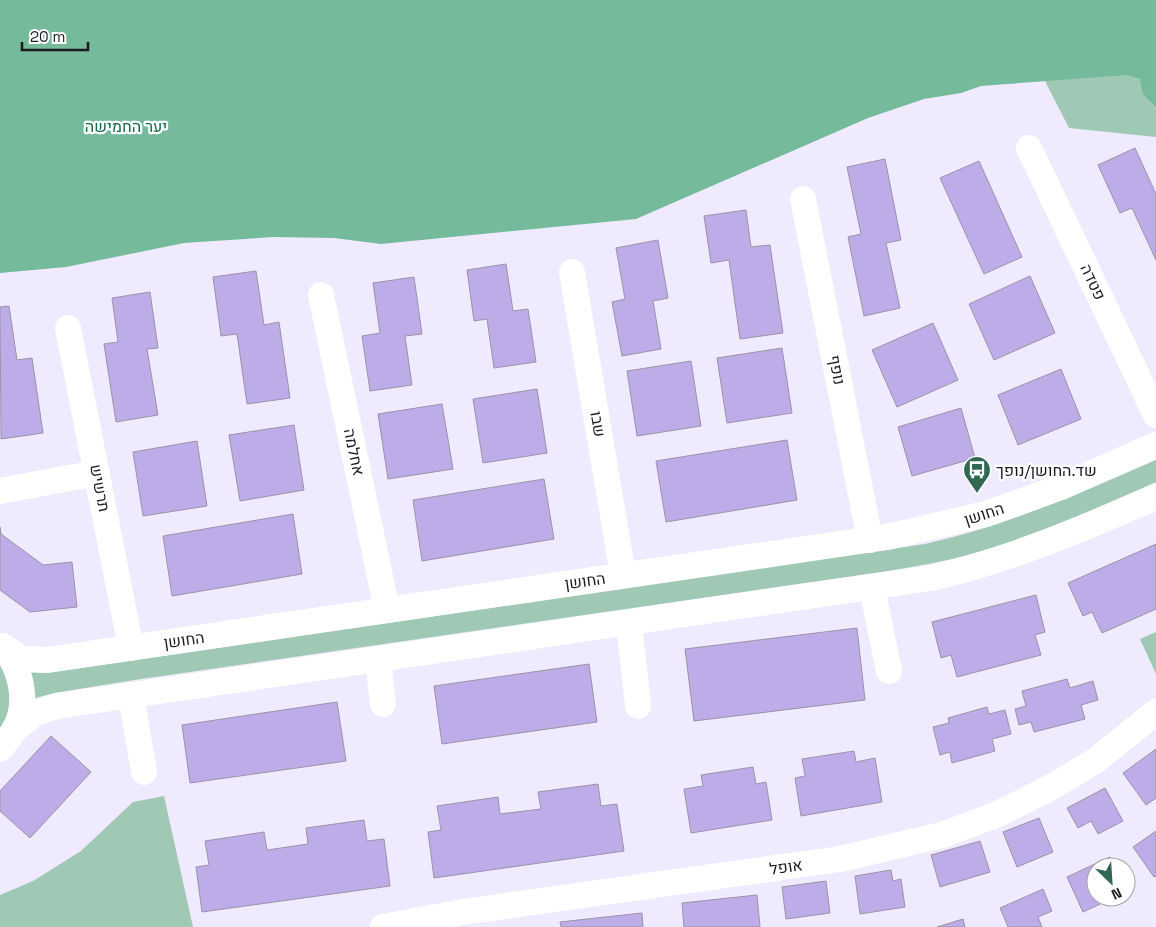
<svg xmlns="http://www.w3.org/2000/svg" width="1156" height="927" font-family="'Space Grotesk',Heebo,sans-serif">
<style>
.green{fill:#9fc9b4}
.forest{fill:#75ba9b}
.building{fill:#bdace7;stroke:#9994a7}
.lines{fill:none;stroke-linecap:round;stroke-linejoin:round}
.minor{stroke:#fff;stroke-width:26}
.labels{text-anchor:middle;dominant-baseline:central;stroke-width:4.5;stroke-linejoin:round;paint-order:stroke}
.park-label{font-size:16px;fill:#116749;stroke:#fff}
.street-label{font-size:16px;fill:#1c1a21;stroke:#fff}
.poi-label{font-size:16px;fill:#1c1a21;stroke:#fff;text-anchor:start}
</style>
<rect width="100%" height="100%" fill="#efeafe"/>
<g class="green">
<path d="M 1029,50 L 1123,67 L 1156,91 L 1156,137 L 1069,128 Z"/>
<path d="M 1156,460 L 1156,482 C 1095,509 1033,537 968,555 C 922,567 874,573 826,580 L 141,679 L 54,693 L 32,699 L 30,672 L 47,673 L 925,544 C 1006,526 1080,493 1156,460 Z"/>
<path d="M 1156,632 L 1156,674 L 1140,639 Z"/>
<path d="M 0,665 C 11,683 14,710 0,728 Z"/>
<path d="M 164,796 L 193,927 L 0,927 L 0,895 L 33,881 L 81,851 L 133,802 Z"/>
</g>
<path class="forest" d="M 0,0 L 1156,0 L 1156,107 L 1143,94 L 1140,79 L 1127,75 L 981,86 L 961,93 L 924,99 L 868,118 L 636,219 L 381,244 L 334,238 L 274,237 L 184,243 L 66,267 L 0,273 Z"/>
<g class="building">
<path d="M 1135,148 L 1156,194 L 1156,260 L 1132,208 L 1120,213 L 1098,165 Z"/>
<path d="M 885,159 L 901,240 L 886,243 L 900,308 L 864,316 L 848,237 L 861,234 L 847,167 Z"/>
<path d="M 979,161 L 1022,257 L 984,274 L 940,178 Z"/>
<path d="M 746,210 L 751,247 L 770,245 L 783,333 L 740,339 L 729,260 L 711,263 L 704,216 Z"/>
<path d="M 658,240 L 668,298 L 653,301 L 661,349 L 622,356 L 612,302 L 625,299 L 616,248 Z"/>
<path d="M 506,264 L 513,311 L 528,309 L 536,362 L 494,368 L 487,319 L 474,321 L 467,270 Z"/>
<path d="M 256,271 L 264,325 L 279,322 L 290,398 L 247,404 L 237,334 L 221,336 L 213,277 Z"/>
<path d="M 1030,276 L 1055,333 L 994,360 L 969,304 Z"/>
<path d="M 414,277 L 422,334 L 405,336 L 412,385 L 370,391 L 362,336 L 380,333 L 373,283 Z"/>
<path d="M 150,292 L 158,348 L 147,349 L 158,415 L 116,422 L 104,344 L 118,342 L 112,298 Z"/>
<path d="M 9,306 L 17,360 L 32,358 L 43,433 L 1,439 L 0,307 Z"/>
<path d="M 933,323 L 958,380 L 897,407 L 872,350 Z"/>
<path d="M 782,348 L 792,413 L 727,423 L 717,358 Z"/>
<path d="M 691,361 L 701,426 L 637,436 L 627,371 Z"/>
<path d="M 1061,369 L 1081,419 L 1018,445 L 998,395 Z"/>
<path d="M 537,389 L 547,453 L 483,463 L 473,399 Z"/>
<path d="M 442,404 L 453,469 L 388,479 L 378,414 Z"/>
<path d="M 961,408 L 975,458 L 912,476 L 898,427 Z"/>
<path d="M 294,425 L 304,490 L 240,501 L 229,435 Z"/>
<path d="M 787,440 L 797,500 L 666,522 L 656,461 Z"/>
<path d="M 197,441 L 207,506 L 143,516 L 133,452 Z"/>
<path d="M 544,479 L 554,539 L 422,561 L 413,500 Z"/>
<path d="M 293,514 L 302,574 L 172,596 L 163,536 Z"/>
<path d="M 0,527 L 1,534 L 43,565 L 72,562 L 77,607 L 30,612 L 0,590 Z"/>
<path d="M 1156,544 L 1156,609 L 1102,633 L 1092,612 L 1083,616 L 1068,583 Z"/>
<path d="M 1036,595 L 1045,632 L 1035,635 L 1041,655 L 957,677 L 951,655 L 941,658 L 932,622 Z"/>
<path d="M 857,628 L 865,700 L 694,721 L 685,649 Z"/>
<path d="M 589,664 L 597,722 L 442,744 L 434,686 Z"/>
<path d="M 1067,679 L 1070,688 L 1093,681 L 1098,700 L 1081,705 L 1085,719 L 1034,732 L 1031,722 L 1019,725 L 1015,709 L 1026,706 L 1022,691 Z"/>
<path d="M 337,702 L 346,761 L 190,783 L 182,725 Z"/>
<path d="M 987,707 L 989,714 L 1005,710 L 1011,734 L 992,739 L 995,751 L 952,763 L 950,752 L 940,755 L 933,727 L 949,723 L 948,718 Z"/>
<path d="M 51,736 L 91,772 L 30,838 L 0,811 L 0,791 Z"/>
<path d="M 1156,749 L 1156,798 L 1146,805 L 1123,773 Z"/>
<path d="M 854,751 L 856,762 L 875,758 L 882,802 L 801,816 L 795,778 L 805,776 L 802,759 Z"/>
<path d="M 753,767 L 756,784 L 766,782 L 772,820 L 691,833 L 684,789 L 703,786 L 701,775 Z"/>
<path d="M 598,784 L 601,806 L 617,804 L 624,851 L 434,878 L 428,832 L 441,830 L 437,806 L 498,797 L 500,814 L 541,809 L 538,792 Z"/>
<path d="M 1105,788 L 1123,821 L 1098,834 L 1091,821 L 1078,828 L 1067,808 Z"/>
<path d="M 1039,818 L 1053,852 L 1017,867 L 1003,832 Z"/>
<path d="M 364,820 L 367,841 L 384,839 L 390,886 L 202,912 L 196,867 L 209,865 L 205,841 L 264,832 L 267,850 L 308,844 L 306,828 Z"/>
<path d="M 1156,831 L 1156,876 L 1154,877 L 1133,847 Z"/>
<path d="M 980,841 L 990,872 L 940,887 L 931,855 Z"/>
<path d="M 1110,857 L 1115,867 L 1096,867 L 1096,897 L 1115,897 L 1083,912 L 1067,877 Z"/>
<path d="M 891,870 L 893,881 L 901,879 L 905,907 L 860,914 L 855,876 Z"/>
<path d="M 826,881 L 830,913 L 786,919 L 782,887 Z"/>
<path d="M 1043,889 L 1052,911 L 1038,917 L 1042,927 L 1008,927 L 1000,908 Z"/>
<path d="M 757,895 L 760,927 L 684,927 L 682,903 Z"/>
<path d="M 642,913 L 643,927 L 561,927 L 560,922 Z"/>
<path d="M 963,919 L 965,927 L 937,927 Z"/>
</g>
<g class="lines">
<g class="minor">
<path d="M 1029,148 L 1156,415"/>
<path d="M 803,199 L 870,540"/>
<path d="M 572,272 L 623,575"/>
<path d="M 321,295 L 387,610"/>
<path d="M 68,328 L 131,648"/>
<path d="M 0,491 L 97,473"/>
<path d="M 872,588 L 889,671"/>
<path d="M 629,623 L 638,706"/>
<path d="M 4,647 L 22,659 L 47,660 L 887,537 L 986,514 L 1061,487 L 1156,445"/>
<path d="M 378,659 L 383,704"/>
<path d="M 131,695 L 144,772"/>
<path d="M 15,729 L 36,713 L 57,706 L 931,578 C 1010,560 1082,529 1156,497"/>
<path d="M 0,749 C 5,743 10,737 14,730 C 30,704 21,667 2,646"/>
<path d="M 383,927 L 463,912 L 840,859 L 942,835 L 998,814 L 1048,789 L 1095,761 L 1156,712"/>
</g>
</g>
<defs>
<symbol id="bus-pin" viewBox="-11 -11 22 30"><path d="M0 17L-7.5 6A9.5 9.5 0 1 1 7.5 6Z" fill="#306851" stroke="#fff"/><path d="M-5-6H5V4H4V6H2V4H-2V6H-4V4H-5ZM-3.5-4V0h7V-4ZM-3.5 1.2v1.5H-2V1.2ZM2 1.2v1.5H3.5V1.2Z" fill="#fff"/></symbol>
</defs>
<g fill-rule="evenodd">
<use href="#bus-pin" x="961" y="454" width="32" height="43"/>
</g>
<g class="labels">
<g class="park-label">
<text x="126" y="126">יער החמישה</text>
</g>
<g class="street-label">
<text transform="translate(1093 282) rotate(65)">פטדה</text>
<text transform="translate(837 370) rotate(79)">נופף</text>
<text transform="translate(598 424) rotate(80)">שבו</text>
<text transform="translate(354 452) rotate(78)">אחלמה</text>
<text transform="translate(100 488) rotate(79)">תרשיש</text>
<text transform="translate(984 514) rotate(-18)">החושן</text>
<text transform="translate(585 581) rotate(-8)">החושן</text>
<text transform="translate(184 640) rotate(-8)">החושן</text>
<text transform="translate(786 867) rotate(-8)">אופל</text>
</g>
<g class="poi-label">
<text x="996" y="470">שד.החושן/נופך</text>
</g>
</g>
<g transform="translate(1111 882) rotate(155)"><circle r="24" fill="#ffffff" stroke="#a4a3a6"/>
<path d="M0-4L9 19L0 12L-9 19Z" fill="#306851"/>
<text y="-8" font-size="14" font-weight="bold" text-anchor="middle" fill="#1c1a21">N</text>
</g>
<path d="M22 42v8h66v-8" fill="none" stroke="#1c1a21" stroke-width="2.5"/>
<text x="30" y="42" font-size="15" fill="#1c1a21" stroke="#ffffff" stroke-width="4" paint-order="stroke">20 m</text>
</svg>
